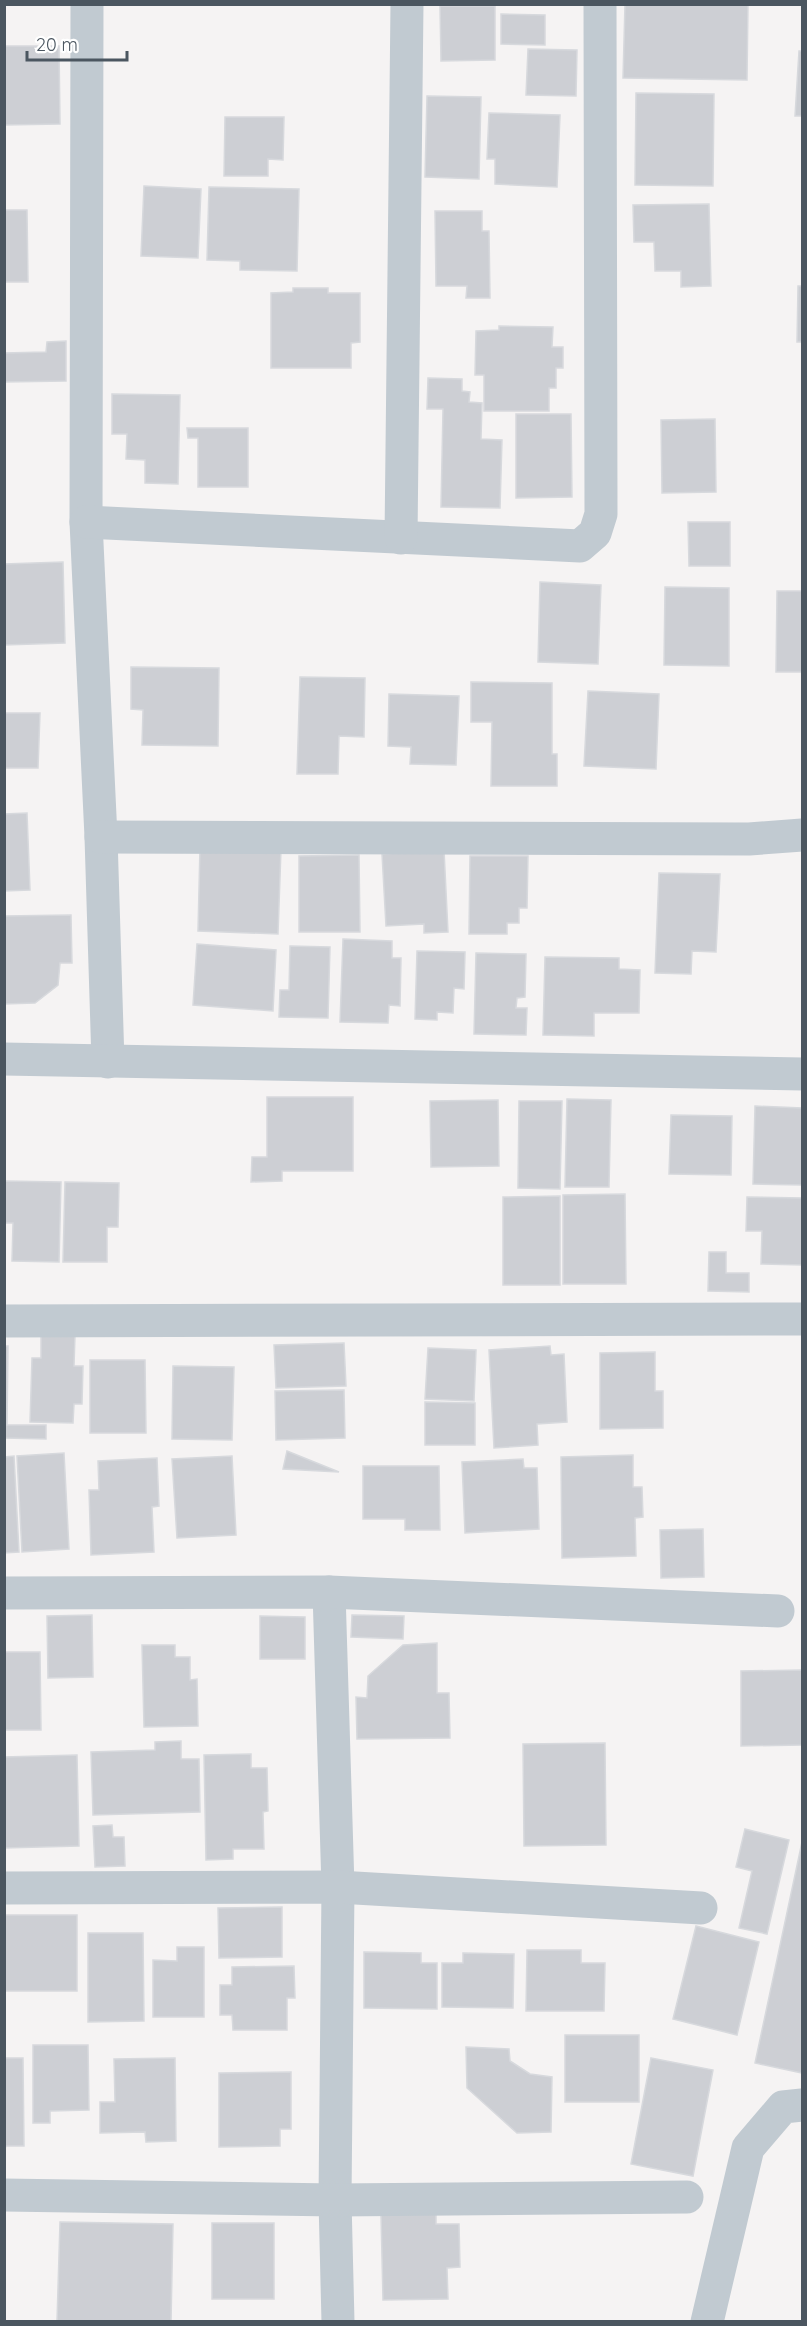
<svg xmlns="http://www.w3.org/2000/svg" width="807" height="2326" font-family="Quicksand,sans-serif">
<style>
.building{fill:#cdcfd4;stroke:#d7d9dd;stroke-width:1.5}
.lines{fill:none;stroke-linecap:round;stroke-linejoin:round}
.street{stroke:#c1cad1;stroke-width:33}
</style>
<rect width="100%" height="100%" fill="#f5f3f3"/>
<g class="building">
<path d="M 625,4 L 748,4 L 747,80 L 623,78 Z"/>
<path d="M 440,6 L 495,6 L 495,60 L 441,61 Z"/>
<path d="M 501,14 L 545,15 L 545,45 L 501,44 Z"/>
<path d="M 4,46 L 59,46 L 60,124 L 4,125 Z"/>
<path d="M 528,49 L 577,50 L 576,96 L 526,95 Z"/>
<path d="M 799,51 L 802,51 L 802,116 L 795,116 Z"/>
<path d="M 636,93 L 714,94 L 713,186 L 635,185 Z"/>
<path d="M 427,96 L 481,97 L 479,179 L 425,177 Z"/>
<path d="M 489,113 L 560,115 L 557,187 L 495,184 L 495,159 L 487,159 Z"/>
<path d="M 225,117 L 284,117 L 283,160 L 268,159 L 268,176 L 224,176 Z"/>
<path d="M 144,186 L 201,189 L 198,258 L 141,256 Z"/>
<path d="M 209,187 L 299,189 L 297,271 L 240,270 L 240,261 L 207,260 Z"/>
<path d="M 709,204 L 711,286 L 681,287 L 681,271 L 655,271 L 654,242 L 634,242 L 633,205 Z"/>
<path d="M 4,210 L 27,210 L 28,282 L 4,282 Z"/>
<path d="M 435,211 L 482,211 L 482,231 L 489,231 L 490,298 L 466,298 L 467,286 L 436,286 Z"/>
<path d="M 798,286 L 802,286 L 802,342 L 797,342 Z"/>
<path d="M 293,288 L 328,288 L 328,293 L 360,293 L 360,342 L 351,343 L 351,368 L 271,368 L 271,293 L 293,292 Z"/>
<path d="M 499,326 L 553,327 L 552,347 L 563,347 L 563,368 L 556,368 L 556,388 L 549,388 L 549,411 L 484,411 L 484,375 L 475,375 L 476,331 L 499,330 Z"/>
<path d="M 66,341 L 66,381 L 4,382 L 4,353 L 46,352 L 47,342 Z"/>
<path d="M 428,378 L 462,379 L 462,391 L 470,392 L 469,402 L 482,403 L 481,439 L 502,440 L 500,508 L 441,507 L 443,409 L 427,409 Z"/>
<path d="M 112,394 L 180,395 L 178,484 L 145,483 L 145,460 L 126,459 L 127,434 L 112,434 Z"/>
<path d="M 516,414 L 571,414 L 572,497 L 516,498 Z"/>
<path d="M 715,419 L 716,492 L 662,493 L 661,420 Z"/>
<path d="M 187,428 L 248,428 L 248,487 L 198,487 L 198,438 L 188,438 Z"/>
<path d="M 688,522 L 730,522 L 730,566 L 689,566 Z"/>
<path d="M 63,562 L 65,643 L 4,645 L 4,564 Z"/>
<path d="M 540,582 L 601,585 L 598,664 L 538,662 Z"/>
<path d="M 665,587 L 729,588 L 729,666 L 664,665 Z"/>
<path d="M 777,591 L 802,591 L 802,672 L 776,672 Z"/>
<path d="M 131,667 L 219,668 L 218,746 L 142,745 L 143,710 L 131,709 Z"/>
<path d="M 300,677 L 365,678 L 364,737 L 339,736 L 338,774 L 297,774 Z"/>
<path d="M 471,682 L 552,683 L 552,754 L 557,754 L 557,786 L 491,786 L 492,722 L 471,722 Z"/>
<path d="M 588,691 L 659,694 L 656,769 L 584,766 Z"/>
<path d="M 389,694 L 459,696 L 456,765 L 410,764 L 411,747 L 388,746 Z"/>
<path d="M 4,713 L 40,713 L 38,768 L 4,768 Z"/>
<path d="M 27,813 L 30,890 L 4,891 L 4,814 Z"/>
<path d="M 200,847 L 281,849 L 278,934 L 198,931 Z"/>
<path d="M 444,850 L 448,932 L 424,933 L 424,924 L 386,926 L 382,854 Z"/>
<path d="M 359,855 L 360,932 L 299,932 L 299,856 Z"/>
<path d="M 470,856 L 528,856 L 527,908 L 519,908 L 519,923 L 507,923 L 507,934 L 469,934 Z"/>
<path d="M 659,873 L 720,874 L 716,952 L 692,951 L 691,974 L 655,973 Z"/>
<path d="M 71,915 L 72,963 L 60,963 L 58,985 L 35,1003 L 4,1004 L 4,916 Z"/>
<path d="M 343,939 L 392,941 L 392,958 L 401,958 L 400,1006 L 389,1005 L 388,1023 L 340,1022 Z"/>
<path d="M 197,944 L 276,950 L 273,1011 L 193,1005 Z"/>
<path d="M 290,946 L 330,947 L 328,1018 L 279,1017 L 280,990 L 289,990 Z"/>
<path d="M 417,951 L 465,952 L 464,989 L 454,988 L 453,1013 L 437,1012 L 437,1020 L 415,1019 Z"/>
<path d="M 476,953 L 526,954 L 525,997 L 517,998 L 516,1008 L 527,1008 L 526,1035 L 474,1034 Z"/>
<path d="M 545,957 L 619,958 L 619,969 L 640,970 L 639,1013 L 594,1013 L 594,1036 L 543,1035 Z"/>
<path d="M 267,1097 L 353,1097 L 353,1171 L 282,1171 L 282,1181 L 251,1182 L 252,1157 L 267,1157 Z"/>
<path d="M 567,1099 L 611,1100 L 609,1187 L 565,1187 Z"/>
<path d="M 498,1100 L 499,1166 L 431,1167 L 430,1101 Z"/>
<path d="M 519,1101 L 562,1101 L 560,1189 L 518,1188 Z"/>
<path d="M 755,1106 L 802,1108 L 802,1185 L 753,1184 Z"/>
<path d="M 671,1115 L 732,1116 L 731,1175 L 669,1174 Z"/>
<path d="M 4,1181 L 61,1182 L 59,1262 L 12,1261 L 13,1223 L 4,1223 Z"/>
<path d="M 65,1182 L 119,1183 L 118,1227 L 107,1227 L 107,1262 L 63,1262 Z"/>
<path d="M 625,1194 L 626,1284 L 563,1284 L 563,1195 Z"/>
<path d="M 560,1196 L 560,1285 L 503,1285 L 503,1197 Z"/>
<path d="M 747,1197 L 802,1198 L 802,1265 L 761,1264 L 762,1231 L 746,1231 Z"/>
<path d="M 709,1252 L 726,1252 L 726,1273 L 749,1273 L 749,1292 L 708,1291 Z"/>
<path d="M 41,1334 L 75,1335 L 74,1366 L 83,1366 L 82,1404 L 74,1404 L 73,1423 L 30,1422 L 32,1358 L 41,1358 Z"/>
<path d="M 344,1343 L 346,1386 L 276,1388 L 274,1345 Z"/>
<path d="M 4,1346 L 8,1346 L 7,1425 L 46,1425 L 46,1439 L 4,1438 Z"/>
<path d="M 550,1346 L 551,1355 L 564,1354 L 567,1422 L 537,1424 L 538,1445 L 494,1448 L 489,1350 Z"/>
<path d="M 428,1348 L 476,1350 L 474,1401 L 425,1399 Z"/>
<path d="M 655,1352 L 655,1391 L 663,1391 L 663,1428 L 600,1429 L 600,1353 Z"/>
<path d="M 90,1360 L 145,1360 L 146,1433 L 90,1433 Z"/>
<path d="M 173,1366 L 234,1367 L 232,1440 L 172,1439 Z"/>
<path d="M 344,1390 L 345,1438 L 276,1440 L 275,1391 Z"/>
<path d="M 425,1402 L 475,1403 L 475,1445 L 425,1445 Z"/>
<path d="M 287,1451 L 339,1472 L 283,1469 Z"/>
<path d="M 64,1453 L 69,1549 L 22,1552 L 17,1456 Z"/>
<path d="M 633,1455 L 633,1487 L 642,1487 L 643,1517 L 635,1518 L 636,1556 L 562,1558 L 561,1457 Z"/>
<path d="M 14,1456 L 19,1552 L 4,1553 L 4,1457 Z"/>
<path d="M 232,1456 L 236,1535 L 177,1538 L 172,1459 Z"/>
<path d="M 157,1458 L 159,1506 L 152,1507 L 154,1552 L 91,1555 L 89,1490 L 99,1490 L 98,1461 Z"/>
<path d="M 523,1459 L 524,1468 L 537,1468 L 539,1529 L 465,1533 L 462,1462 Z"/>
<path d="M 363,1466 L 439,1466 L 440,1530 L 405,1530 L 405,1519 L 363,1519 Z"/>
<path d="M 703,1529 L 704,1577 L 661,1578 L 660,1530 Z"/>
<path d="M 92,1615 L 93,1677 L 48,1678 L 47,1616 Z"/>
<path d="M 352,1615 L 404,1616 L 403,1639 L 351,1637 Z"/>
<path d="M 260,1616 L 305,1617 L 305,1659 L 260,1659 Z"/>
<path d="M 437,1643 L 437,1693 L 449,1693 L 450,1738 L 357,1739 L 356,1697 L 367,1698 L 368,1676 L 403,1645 Z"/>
<path d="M 142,1645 L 175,1645 L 175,1657 L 190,1657 L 190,1680 L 197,1679 L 198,1726 L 144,1727 Z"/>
<path d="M 4,1652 L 40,1652 L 41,1730 L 4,1730 Z"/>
<path d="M 802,1670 L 802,1745 L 741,1746 L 741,1671 Z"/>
<path d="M 181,1741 L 181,1759 L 199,1759 L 200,1812 L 93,1815 L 91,1752 L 155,1750 L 155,1742 Z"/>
<path d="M 605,1743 L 606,1845 L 524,1846 L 523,1744 Z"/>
<path d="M 251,1754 L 251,1768 L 267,1768 L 268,1811 L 263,1812 L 264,1849 L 233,1849 L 233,1859 L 206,1860 L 204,1755 Z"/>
<path d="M 77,1755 L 79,1846 L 4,1848 L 4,1757 Z"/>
<path d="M 112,1825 L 113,1837 L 124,1837 L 125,1866 L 95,1867 L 93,1826 Z"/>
<path d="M 745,1829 L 789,1840 L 767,1934 L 739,1928 L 752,1871 L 736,1867 Z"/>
<path d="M 802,1842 L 802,2073 L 755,2063 Z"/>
<path d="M 282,1907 L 282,1957 L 219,1958 L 218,1908 Z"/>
<rect x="4" y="1915" width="73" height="76"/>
<path d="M 696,1926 L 759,1942 L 737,2035 L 673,2019 Z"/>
<path d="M 88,1933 L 143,1933 L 144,2021 L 88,2022 Z"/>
<path d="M 177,1947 L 204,1947 L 204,2017 L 153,2017 L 153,1960 L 177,1961 Z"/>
<path d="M 527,1950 L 581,1950 L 581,1963 L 605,1963 L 604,2011 L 526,2011 Z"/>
<path d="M 364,1952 L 421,1953 L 421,1963 L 437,1963 L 437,2009 L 364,2008 Z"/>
<path d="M 463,1953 L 514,1954 L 513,2008 L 442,2007 L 442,1963 L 463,1963 Z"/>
<path d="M 294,1966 L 295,1998 L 287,1998 L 287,2030 L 233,2030 L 232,2015 L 220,2015 L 220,1985 L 232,1985 L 232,1967 Z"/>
<rect x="565" y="2035" width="74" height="67"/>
<path d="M 33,2045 L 88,2045 L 89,2110 L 50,2111 L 50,2123 L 33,2123 Z"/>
<path d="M 466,2047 L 509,2049 L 510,2061 L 530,2074 L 552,2077 L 551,2132 L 517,2133 L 467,2088 Z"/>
<path d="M 4,2058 L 23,2058 L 24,2146 L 6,2146 L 4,2151 Z"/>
<path d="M 175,2058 L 176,2141 L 146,2142 L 145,2132 L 100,2133 L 100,2102 L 115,2102 L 114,2059 Z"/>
<path d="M 651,2058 L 713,2070 L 693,2176 L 631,2164 Z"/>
<path d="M 291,2072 L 291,2129 L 280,2129 L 280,2146 L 219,2147 L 219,2073 Z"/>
<path d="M 436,2213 L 436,2224 L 459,2224 L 460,2267 L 447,2268 L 448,2299 L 383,2300 L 381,2215 Z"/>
<path d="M 60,2222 L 173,2224 L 171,2322 L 57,2321 Z"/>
<rect x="212" y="2223" width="62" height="76"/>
</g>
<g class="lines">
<g class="street">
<path d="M 87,4 L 86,522 L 101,837 L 108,1062"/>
<path d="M 86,522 L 580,546 L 595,533 L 601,514 L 600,4"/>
<path d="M 401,538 L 407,4"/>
<path d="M 101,837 L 749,839 L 802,835"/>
<path d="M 4,1059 L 802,1074"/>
<path d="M 4,1321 L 802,1319"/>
<path d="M 329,1592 L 338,1887 L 335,2200 L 338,2322"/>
<path d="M 4,1593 L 329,1592 L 778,1611"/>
<path d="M 4,1888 L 338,1887 L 701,1908"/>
<path d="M 4,2195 L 335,2200 L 687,2197"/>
<path d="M 707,2322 L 748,2148 L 783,2107 L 802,2105"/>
</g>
</g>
<rect width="807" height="2326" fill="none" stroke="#4b5660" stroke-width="12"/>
<path d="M27 51v9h100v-9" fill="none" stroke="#4b5660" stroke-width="3"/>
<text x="36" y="51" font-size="18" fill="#4b5660" stroke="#ffffff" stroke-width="4.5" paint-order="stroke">20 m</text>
</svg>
